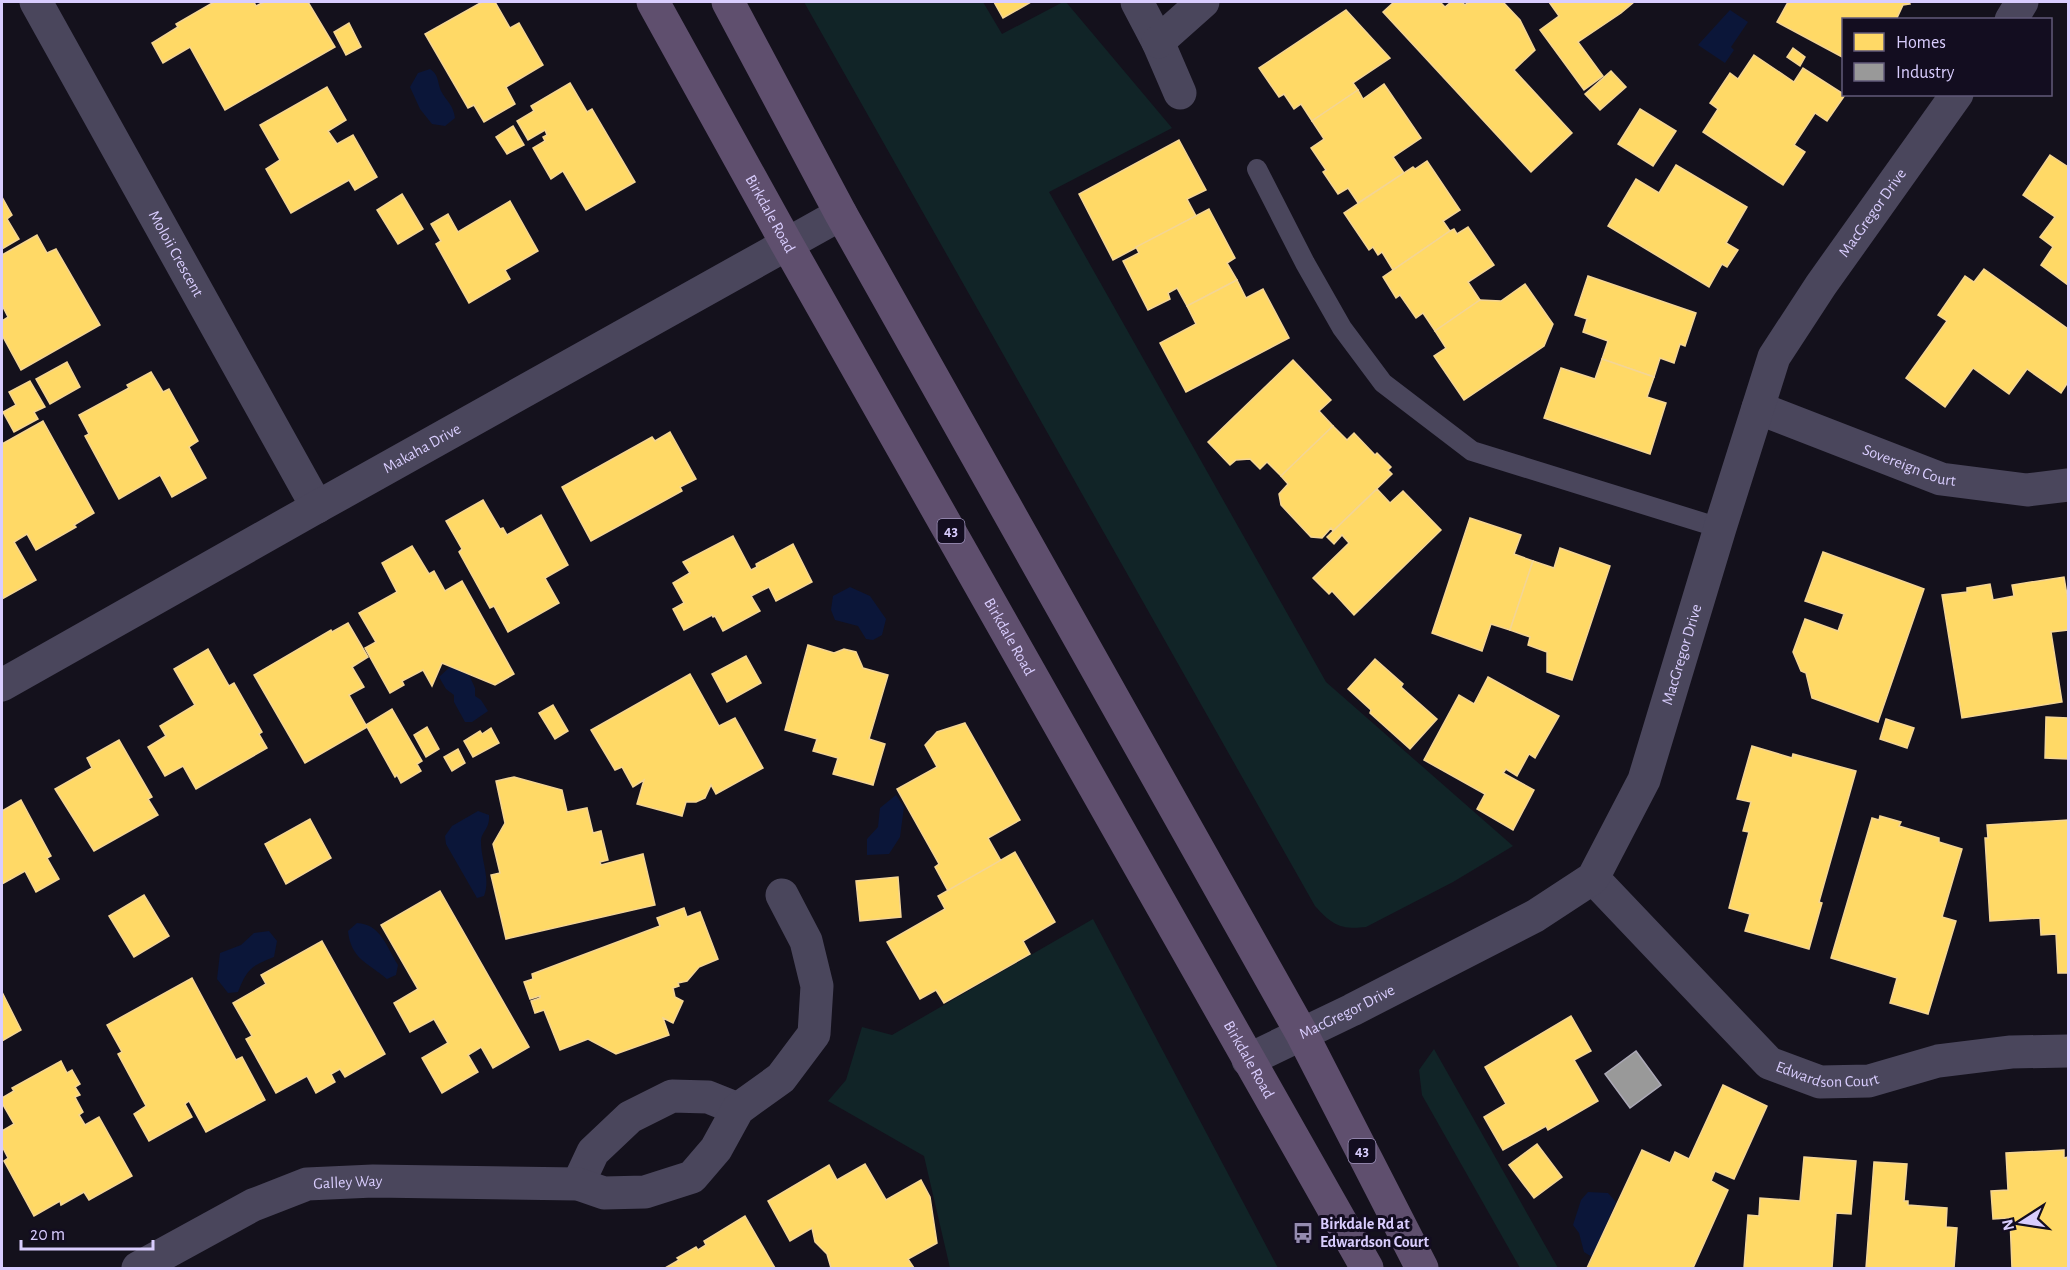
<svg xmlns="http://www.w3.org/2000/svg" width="2070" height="1270" font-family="'Alegreya Sans',sans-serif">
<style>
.green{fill:#112427}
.water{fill:#0b1639}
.homes{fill:#ffd966;stroke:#f4d594;stroke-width:1.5}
.industry{fill:#999;stroke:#aca9b7;stroke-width:1.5}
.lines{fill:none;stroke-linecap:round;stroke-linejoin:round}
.service{stroke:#4a465c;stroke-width:20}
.minor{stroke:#4a465c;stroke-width:33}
.primary{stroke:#5f4f6e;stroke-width:33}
.labels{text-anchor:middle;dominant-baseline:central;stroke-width:6;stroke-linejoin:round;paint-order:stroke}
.shield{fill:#130d20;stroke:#9e93bb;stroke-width:1.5}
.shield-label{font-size:15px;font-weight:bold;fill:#d9cdfe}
.street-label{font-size:16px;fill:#d9cdfe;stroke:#130d20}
.poi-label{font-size:16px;font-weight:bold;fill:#d9cdfe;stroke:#130d20;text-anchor:start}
</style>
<rect width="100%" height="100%" fill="#14111c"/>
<g class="green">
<path d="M 804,2 L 983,2 L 1002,34 L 1063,2 L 1066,2 L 1172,128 L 1049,192 L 1326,682 L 1513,846 L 1453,882 L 1366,927 C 1341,930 1332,925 1315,906 Z"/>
<path d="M 1093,919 L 1278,1268 L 950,1268 L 924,1156 L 828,1101 L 846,1080 L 862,1027 L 892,1035 Z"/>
<path d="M 1434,1049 L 1558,1268 L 1520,1268 L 1422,1095 L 1419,1070 Z"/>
</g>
<g class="water">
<path d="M 1730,10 L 1748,22 L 1731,47 L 1734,50 L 1725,63 L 1698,45 Z"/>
<path d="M 430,69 C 439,75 437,81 441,91 C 447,102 453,104 455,118 L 445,126 L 432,124 L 420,109 L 410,87 L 418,73 Z"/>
<path d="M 850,587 L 870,596 L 886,619 L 882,635 L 873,640 L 866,639 L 858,626 L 835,620 L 831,610 L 833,596 Z"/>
<path d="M 451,666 L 469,675 L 475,688 L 475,696 L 481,700 L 488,711 L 472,722 L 465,722 L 454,702 L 454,695 L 446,689 L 439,677 Z"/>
<path d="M 896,795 L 904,807 L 900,837 L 889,854 L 867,855 L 867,839 L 878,827 L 880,808 Z"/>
<path d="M 478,811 L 489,815 C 490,830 481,831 481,842 C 481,860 491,880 484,896 L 477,898 L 446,844 L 445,836 L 452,826 Z"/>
<path d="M 357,923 C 381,924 387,948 398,965 L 396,975 L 387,979 C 367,962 351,959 348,931 Z"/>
<path d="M 269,931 L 277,941 L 274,957 C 251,966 247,969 238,992 L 228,993 L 217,979 L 220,953 L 241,945 L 254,933 Z"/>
<path d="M 1588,1192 L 1608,1193 L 1616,1202 L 1592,1257 L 1584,1252 L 1579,1233 L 1573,1225 L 1581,1200 Z"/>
</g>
<g class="homes">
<path d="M 214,2 L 254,2 L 256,6 L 264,2 L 308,2 L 335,47 L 225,110 L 190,47 L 163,63 L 152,43 L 178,27 L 176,24 Z"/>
<path d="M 482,2 L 495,2 L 510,28 L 519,23 L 543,65 L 506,87 L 515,104 L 484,122 L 474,105 L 468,108 L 425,34 Z"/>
<path d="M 994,2 L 1031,2 L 1003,18 Z"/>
<path d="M 1394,2 L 1440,2 L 1445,7 L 1451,2 L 1462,2 L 1465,5 L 1468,2 L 1503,2 L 1520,20 L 1535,50 L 1514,70 L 1572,133 L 1531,172 L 1383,12 Z"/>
<path d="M 1549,2 L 1634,2 L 1621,13 L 1578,42 L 1603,76 L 1584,90 L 1540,30 L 1559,16 Z"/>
<path d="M 1788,2 L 1909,2 L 1910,4 L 1903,5 L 1896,20 L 1844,20 L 1844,58 L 1777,22 Z"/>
<path d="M 1346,10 L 1390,58 L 1353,83 L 1358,90 L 1312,121 L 1301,104 L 1294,109 L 1284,94 L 1279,97 L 1259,68 Z"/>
<path d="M 349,23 L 361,47 L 346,55 L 334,32 Z"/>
<path d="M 1793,48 L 1805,57 L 1800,66 L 1787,57 Z"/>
<path d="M 1754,55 L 1794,82 L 1803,68 L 1845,95 L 1827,121 L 1815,113 L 1794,145 L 1805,152 L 1783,185 L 1703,132 L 1718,109 L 1710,103 L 1730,73 L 1738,79 Z"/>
<path d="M 1611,71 L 1626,87 L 1600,110 L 1585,94 Z"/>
<path d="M 570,83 L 587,112 L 592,109 L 635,182 L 586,210 L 563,171 L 551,179 L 533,148 L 545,141 L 543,137 L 547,135 L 545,130 L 528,140 L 517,121 L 534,111 L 531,106 Z"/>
<path d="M 1384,84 L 1421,138 L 1393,157 L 1404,173 L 1358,203 L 1348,188 L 1338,194 L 1323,172 L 1326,170 L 1311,148 L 1324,139 L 1312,121 L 1358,90 L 1363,99 Z"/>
<path d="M 327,87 L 346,120 L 328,131 L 337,144 L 353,135 L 377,177 L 355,190 L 349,180 L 291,213 L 266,169 L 280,160 L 260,125 Z"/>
<path d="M 1640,109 L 1676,131 L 1653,166 L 1618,144 Z"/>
<path d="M 513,126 L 524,145 L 507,154 L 496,137 Z"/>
<path d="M 1179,140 L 1206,190 L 1187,199 L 1196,216 L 1113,260 L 1079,194 Z"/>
<path d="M 2050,155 L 2068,167 L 2068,285 L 2041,265 L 2053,247 L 2040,237 L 2055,217 L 2023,195 Z"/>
<path d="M 1427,161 L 1460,210 L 1443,221 L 1450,231 L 1393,270 L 1382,252 L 1378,255 L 1373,247 L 1369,250 L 1344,213 L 1413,167 L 1415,169 Z"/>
<path d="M 1676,165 L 1747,207 L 1726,243 L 1738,250 L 1727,267 L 1722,264 L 1709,287 L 1608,226 L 1636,179 L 1659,193 Z"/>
<path d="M 402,194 L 423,229 L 398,244 L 377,210 Z"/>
<path d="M 2,197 L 12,215 L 7,219 L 19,239 L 2,249 Z"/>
<path d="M 510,201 L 538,251 L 505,270 L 510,279 L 469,303 L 436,244 L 441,241 L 431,224 L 448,214 L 458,232 Z"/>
<path d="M 1209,209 L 1235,258 L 1227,263 L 1237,280 L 1187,306 L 1177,288 L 1168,293 L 1170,299 L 1148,310 L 1123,261 L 1139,253 L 1136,247 Z"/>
<path d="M 1468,227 L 1494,265 L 1468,282 L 1480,300 L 1435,331 L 1423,313 L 1416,318 L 1400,295 L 1396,298 L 1383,277 L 1450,231 L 1454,229 L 1457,234 Z"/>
<path d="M 37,235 L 47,253 L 56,249 L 100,325 L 21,370 L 2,335 L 2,321 L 8,317 L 2,305 L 2,255 Z"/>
<path d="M 1984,269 L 2068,329 L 2068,382 L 2061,393 L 2027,369 L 2009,394 L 1973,368 L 1945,407 L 1906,378 L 1947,321 L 1938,315 L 1965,276 L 1974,282 Z"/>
<path d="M 1588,276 L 1696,313 L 1685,346 L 1680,344 L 1674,363 L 1660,358 L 1654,377 L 1602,359 L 1608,341 L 1583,332 L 1587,319 L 1575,315 Z"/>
<path d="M 1237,280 L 1246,298 L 1263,289 L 1289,338 L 1186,392 L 1160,343 L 1196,324 L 1187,306 Z"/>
<path d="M 1525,284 L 1553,324 L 1544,346 L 1464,400 L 1434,356 L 1446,348 L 1435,331 L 1480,300 L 1501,301 Z"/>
<path d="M 1602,359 L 1654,377 L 1647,397 L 1666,403 L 1650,454 L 1544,418 L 1561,368 L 1595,379 Z"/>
<path d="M 1293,360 L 1331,400 L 1319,411 L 1333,426 L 1281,476 L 1267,462 L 1260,469 L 1250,459 L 1236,460 L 1230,465 L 1208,442 Z"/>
<path d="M 67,362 L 80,387 L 50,404 L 36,379 Z"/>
<path d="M 151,372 L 163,392 L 169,389 L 198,441 L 189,447 L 206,478 L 172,497 L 160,475 L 119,499 L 85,436 L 89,434 L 79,415 L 129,388 L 127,385 Z"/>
<path d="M 30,381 L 45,407 L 34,412 L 38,419 L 14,432 L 3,412 L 16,405 L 9,392 Z"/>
<path d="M 43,421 L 94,513 L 74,525 L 76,527 L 36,550 L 27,534 L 14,542 L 36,580 L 2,599 L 2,444 Z"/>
<path d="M 1333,426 L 1347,440 L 1354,433 L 1375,455 L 1377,453 L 1391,467 L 1388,470 L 1392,474 L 1333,531 L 1331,528 L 1322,538 L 1311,537 L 1281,505 L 1279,494 L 1288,484 L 1281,476 Z"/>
<path d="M 670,432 L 696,479 L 680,487 L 682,491 L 591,541 L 562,487 L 652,437 L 655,441 Z"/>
<path d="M 1377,489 L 1390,503 L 1403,491 L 1441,530 L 1354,615 L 1332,591 L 1329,594 L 1313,578 L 1349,543 L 1342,535 L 1334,544 L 1327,537 Z"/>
<path d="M 483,500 L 500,529 L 503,528 L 507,535 L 541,515 L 568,565 L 545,578 L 559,603 L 508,632 L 494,606 L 490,608 L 459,552 L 462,549 L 446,521 Z"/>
<path d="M 1470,518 L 1521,535 L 1514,554 L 1533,561 L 1510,630 L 1491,624 L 1482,651 L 1432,633 Z"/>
<path d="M 733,536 L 751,570 L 757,567 L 756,564 L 793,544 L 812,582 L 776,601 L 769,587 L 751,596 L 760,611 L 723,631 L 715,616 L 713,617 L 712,615 L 684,630 L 673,609 L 684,603 L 673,583 L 690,573 L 683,562 Z"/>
<path d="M 412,546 L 429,574 L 434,571 L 445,591 L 462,581 L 514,674 L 495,685 L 442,663 L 432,686 L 423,670 L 402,681 L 404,685 L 390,693 L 365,648 L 376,642 L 359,613 L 397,592 L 382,563 Z"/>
<path d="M 1560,548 L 1610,566 L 1572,680 L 1547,672 L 1547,652 L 1528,645 L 1530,637 L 1510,630 L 1533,561 L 1554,568 Z"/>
<path d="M 1823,552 L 1924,589 L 1878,722 L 1812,698 L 1806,673 L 1801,671 L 1793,652 L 1805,619 L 1838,631 L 1844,614 L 1805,601 Z"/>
<path d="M 2064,577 L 2068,601 L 2068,630 L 2051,632 L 2062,702 L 1962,718 L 1942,595 L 1967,592 L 1967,588 L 1990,584 L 1993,600 L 2014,596 L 2012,585 Z"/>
<path d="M 348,623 L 368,657 L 352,667 L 364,687 L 349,695 L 366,725 L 392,709 L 422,761 L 417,764 L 421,771 L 401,783 L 397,775 L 395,777 L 367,727 L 305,763 L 254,675 L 331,630 L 332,632 Z"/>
<path d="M 808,645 L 834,653 L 844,649 L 856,652 L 863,668 L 888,675 L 869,739 L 885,744 L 873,785 L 833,774 L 838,758 L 813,751 L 817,739 L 785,730 Z"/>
<path d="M 208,649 L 229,686 L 234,683 L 262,732 L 259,734 L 267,748 L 196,789 L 183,766 L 165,776 L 148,747 L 166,736 L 160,726 L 195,705 L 174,669 Z"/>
<path d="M 746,656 L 761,683 L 727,702 L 712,674 Z"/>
<path d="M 1375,659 L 1403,684 L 1401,687 L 1437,719 L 1410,749 L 1370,713 L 1371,710 L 1348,689 Z"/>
<path d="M 690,674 L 719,726 L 735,718 L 763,768 L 716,794 L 711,785 L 705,798 L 696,802 L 686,802 L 682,816 L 637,804 L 644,780 L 633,787 L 622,767 L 615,770 L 591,730 Z"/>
<path d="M 1488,677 L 1559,716 L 1535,758 L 1529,754 L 1517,776 L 1506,769 L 1503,773 L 1534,790 L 1513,830 L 1477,809 L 1485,794 L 1424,760 L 1459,695 L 1474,704 Z"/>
<path d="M 553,705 L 568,731 L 555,739 L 539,713 Z"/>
<path d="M 2046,717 L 2068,718 L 2068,759 L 2045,758 Z"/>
<path d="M 1886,719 L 1914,728 L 1907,748 L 1880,739 Z"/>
<path d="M 965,723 L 1020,820 L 988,838 L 1001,861 L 948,891 L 935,867 L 939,864 L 897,789 L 937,767 L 925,745 L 937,732 Z"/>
<path d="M 427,727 L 439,749 L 426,757 L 414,735 Z"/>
<path d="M 491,728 L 499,743 L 473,757 L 464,741 L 480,731 L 482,734 Z"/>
<path d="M 119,740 L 152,797 L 148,799 L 158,815 L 94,851 L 55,789 L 92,768 L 87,758 Z"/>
<path d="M 1752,746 L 1792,758 L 1793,754 L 1856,771 L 1819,902 L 1822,903 L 1809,949 L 1745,931 L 1750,914 L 1729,908 L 1749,832 L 1743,831 L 1751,802 L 1737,799 Z"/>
<path d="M 458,749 L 465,763 L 452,771 L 444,757 Z"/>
<path d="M 514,777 L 562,790 L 567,812 L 587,808 L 593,833 L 601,831 L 608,860 L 600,862 L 601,865 L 643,854 L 655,905 L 506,939 L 491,875 L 500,873 L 493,844 L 505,823 L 496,781 Z"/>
<path d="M 21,800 L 51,856 L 47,858 L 59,879 L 36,892 L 25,871 L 2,884 L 2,811 Z"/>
<path d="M 1880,816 L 1901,822 L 1899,826 L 1939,838 L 1939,842 L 1962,849 L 1942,917 L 1956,921 L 1928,1014 L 1890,1003 L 1897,978 L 1831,958 L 1872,818 L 1879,820 Z"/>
<path d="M 310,819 L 331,858 L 286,884 L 265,844 Z"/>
<path d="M 2068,820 L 2068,973 L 2058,973 L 2056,934 L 2041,935 L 2040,918 L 1990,921 L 1985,838 L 1988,838 L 1987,825 Z"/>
<path d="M 1015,852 L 1055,922 L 1023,941 L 1030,954 L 944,1003 L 936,990 L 920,999 L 887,942 L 945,909 L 938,896 Z"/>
<path d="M 898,877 L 901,917 L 860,921 L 856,881 Z"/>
<path d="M 440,891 L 529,1047 L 493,1068 L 481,1047 L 468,1055 L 478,1072 L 442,1093 L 422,1058 L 448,1043 L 434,1019 L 410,1032 L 394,1003 L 418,989 L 381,925 Z"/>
<path d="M 144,895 L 169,936 L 134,957 L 109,916 Z"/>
<path d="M 684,908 L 687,917 L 700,912 L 718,959 L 699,967 L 687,981 L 678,983 L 679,986 L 673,988 L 675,997 L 683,1001 L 673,1023 L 663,1018 L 669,1035 L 616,1054 L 588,1039 L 560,1050 L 544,1010 L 535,1013 L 531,1001 L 540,998 L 540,996 L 530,999 L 524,982 L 533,979 L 532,974 L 660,926 L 657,918 Z"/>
<path d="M 322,941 L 385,1054 L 345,1077 L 340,1069 L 331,1074 L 335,1082 L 316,1093 L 307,1076 L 276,1093 L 246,1039 L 252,1036 L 233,1003 L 266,984 L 261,975 Z"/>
<path d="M 192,978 L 236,1060 L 242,1057 L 265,1100 L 206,1132 L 189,1101 L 185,1104 L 192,1117 L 149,1141 L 134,1114 L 146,1106 L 118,1054 L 122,1052 L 107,1025 Z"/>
<path d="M 2,992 L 21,1030 L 2,1041 Z"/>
<path d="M 1571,1016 L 1591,1051 L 1574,1060 L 1598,1101 L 1548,1130 L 1546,1126 L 1503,1150 L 1484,1117 L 1506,1104 L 1485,1067 Z"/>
<path d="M 61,1061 L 67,1073 L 72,1070 L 80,1084 L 75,1087 L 80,1095 L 75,1097 L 83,1112 L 79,1115 L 85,1125 L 99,1117 L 132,1176 L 89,1200 L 84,1192 L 61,1205 L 60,1201 L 34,1216 L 4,1161 L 8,1158 L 2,1146 L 2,1131 L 14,1124 L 2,1103 L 2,1098 L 14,1091 L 12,1088 Z"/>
<path d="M 1723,1085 L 1767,1106 L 1734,1179 L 1715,1171 L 1711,1181 L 1728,1190 L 1693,1268 L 1587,1268 L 1642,1150 L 1670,1163 L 1675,1152 L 1689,1159 Z"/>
<path d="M 1537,1144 L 1562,1177 L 1534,1198 L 1509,1165 Z"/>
<path d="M 2064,1150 L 2064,1158 L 2068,1157 L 2068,1268 L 2012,1268 L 2010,1218 L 1993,1219 L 1991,1191 L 2008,1190 L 2006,1153 Z"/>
<path d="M 1804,1157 L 1856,1161 L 1851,1214 L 1836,1213 L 1832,1268 L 1744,1268 L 1748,1215 L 1759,1216 L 1760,1198 L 1800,1201 Z"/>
<path d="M 1874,1162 L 1907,1164 L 1904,1201 L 1908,1201 L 1908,1205 L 1947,1208 L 1946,1227 L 1957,1228 L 1954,1268 L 1866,1268 Z"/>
<path d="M 865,1164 L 886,1200 L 921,1180 L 930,1197 L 937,1243 L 908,1259 L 914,1268 L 831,1268 L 827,1254 L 815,1242 L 812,1228 L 790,1241 L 768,1201 L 829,1165 L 837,1180 Z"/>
<path d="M 745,1216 L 775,1268 L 665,1268 L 679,1260 L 677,1258 L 696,1247 L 698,1250 L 706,1245 L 704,1241 Z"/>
</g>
<path class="industry" d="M 1636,1051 L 1661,1085 L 1630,1108 L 1605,1074 Z"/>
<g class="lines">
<path class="service" d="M 1257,169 L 1305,263 L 1342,328 L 1383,383 L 1472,451 L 1720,528"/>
<g class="minor">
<path id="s1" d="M 36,2 L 317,507"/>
<path d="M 1137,2 L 1158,42 L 1180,93"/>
<path d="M 2011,20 L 2022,2"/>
<path d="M 1158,42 L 1203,2"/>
<path id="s2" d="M 1758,408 L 1941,479 L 2027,490 L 2068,485"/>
<path id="s3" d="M 2,685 L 317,507 L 841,214"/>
<path id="s4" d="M 1593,878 L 1769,1063 L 1820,1082 L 1869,1081 L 1938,1061 L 2011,1052 L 2068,1051"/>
<path id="s5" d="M 1248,1060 L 1352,1010 L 1535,916 L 1593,878 L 1644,780 L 1720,528 L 1774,357 L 1821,285 L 1957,94"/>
<path d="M 578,1184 L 593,1152 L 630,1117 L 672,1096 L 708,1097 L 738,1109"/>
<path id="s6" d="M 138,1268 L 253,1205 L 307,1184 L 373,1181 L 578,1184 L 604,1193 L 645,1192 L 692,1177 L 716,1149 L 738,1109 L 781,1078 L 814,1034 L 817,986 L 806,941 L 782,895"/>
</g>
<g class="primary">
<path id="s7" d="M 653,2 L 787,244 L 1367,1268"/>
<path d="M 728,2 L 841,214 L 1302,1034 L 1422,1268"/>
</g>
</g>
<defs>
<symbol id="bus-bare" viewBox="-9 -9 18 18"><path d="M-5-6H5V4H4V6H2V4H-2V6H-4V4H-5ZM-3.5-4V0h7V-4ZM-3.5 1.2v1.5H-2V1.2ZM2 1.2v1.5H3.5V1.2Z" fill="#948baf" stroke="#130d20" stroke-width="2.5" paint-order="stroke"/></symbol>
</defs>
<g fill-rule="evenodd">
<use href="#bus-bare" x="1288" y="1218" width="30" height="30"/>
</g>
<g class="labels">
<g class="shield">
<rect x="937.5" y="519" width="27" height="24" rx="4.5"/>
<rect x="1348.5" y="1139" width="27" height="24" rx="4.5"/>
</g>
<g class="shield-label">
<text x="951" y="531">43</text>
<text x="1362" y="1151">43</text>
</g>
<g class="street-label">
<text stroke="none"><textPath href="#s7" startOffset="242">Birkdale Road</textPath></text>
<text stroke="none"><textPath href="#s5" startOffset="1118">MacGregor Drive</textPath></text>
<text stroke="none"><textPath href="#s1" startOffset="288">Moloii Crescent</textPath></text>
<text stroke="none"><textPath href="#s3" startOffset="482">Makaha Drive</textPath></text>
<text stroke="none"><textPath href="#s2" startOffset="162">Sovereign Court</textPath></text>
<text stroke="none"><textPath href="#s7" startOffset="728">Birkdale Road</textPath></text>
<text stroke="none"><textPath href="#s5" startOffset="632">MacGregor Drive</textPath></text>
<text stroke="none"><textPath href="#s5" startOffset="110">MacGregor Drive</textPath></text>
<text stroke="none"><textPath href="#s7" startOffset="1214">Birkdale Road</textPath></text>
<text stroke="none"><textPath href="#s4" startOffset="316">Edwardson Court</textPath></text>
<text stroke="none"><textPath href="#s6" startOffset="230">Galley Way</textPath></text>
</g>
<g class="poi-label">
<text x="1320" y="1224">Birkdale Rd at<tspan x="1320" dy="18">Edwardson Court</tspan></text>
</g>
</g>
<rect width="2070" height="1270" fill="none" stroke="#d9cdfe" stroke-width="6"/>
<rect x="1842" y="18" width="210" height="78" fill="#130d20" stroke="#625a79" stroke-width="1.5"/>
<rect x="1854" y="33" width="30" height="18" fill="#ffd966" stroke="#625a79" stroke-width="1.5"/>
<text x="1896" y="48" font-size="18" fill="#d9cdfe">Homes</text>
<rect x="1854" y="63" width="30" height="18" fill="#999999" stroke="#625a79" stroke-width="1.5"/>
<text x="1896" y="78" font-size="18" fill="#d9cdfe">Industry</text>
<g transform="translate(2022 1222) rotate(258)" stroke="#130d20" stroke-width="4.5" paint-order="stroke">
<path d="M0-4.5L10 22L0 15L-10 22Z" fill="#d9cdfe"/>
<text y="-9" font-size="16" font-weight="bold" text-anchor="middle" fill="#d9cdfe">N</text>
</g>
<path d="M21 1240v9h132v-9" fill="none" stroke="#d9cdfe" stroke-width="3"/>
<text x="30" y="1240" font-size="18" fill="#d9cdfe" stroke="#130d20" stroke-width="4.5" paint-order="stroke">20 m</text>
</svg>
